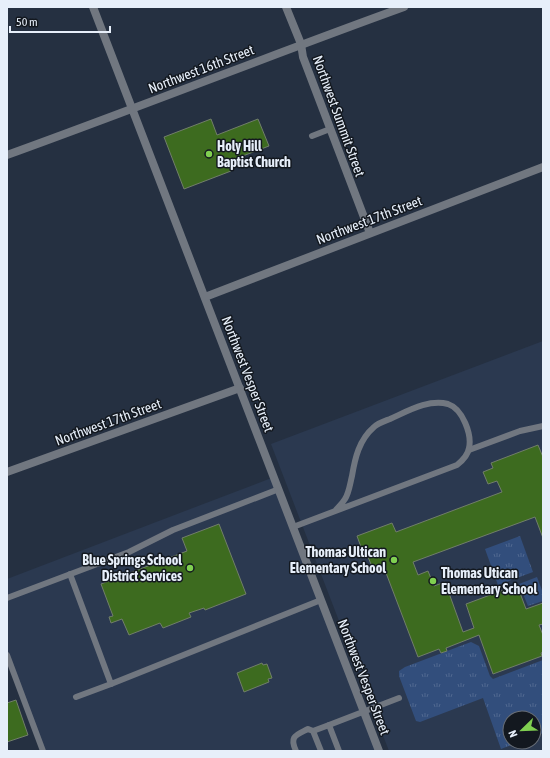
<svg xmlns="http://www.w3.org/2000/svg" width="550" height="758" font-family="'Asap Condensed',sans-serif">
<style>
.built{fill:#2b3950;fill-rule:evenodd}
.park{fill:url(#park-tufts)}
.building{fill:#3d6b1f;stroke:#717e6a}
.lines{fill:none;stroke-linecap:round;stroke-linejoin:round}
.lane{stroke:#717780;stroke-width:6}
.street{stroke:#717780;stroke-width:8}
.poi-dot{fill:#80d051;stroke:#13181f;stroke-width:1.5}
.labels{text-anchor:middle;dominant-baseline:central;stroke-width:3;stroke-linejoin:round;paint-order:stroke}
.street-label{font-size:14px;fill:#e7effa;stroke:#13181f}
.poi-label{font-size:14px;font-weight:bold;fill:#e7effa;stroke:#13181f;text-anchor:start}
</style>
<defs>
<pattern id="park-tufts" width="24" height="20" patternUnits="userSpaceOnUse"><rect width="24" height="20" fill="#324e7c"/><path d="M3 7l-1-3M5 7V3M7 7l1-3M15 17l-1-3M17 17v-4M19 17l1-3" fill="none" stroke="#506890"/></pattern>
</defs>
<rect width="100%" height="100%" fill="#253041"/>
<g class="built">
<path d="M 543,341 L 543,751 L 389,751 L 271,444 ZM 510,718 L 534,718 L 534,742 L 510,742 Z"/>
<path d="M 274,477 L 379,751 L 42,751 L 7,655 L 7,579 Z"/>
</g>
<g class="park">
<path d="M 520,536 L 533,572 L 498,585 L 485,549 Z"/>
<path d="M 537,577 L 543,593 L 543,601 L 528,606 L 519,584 Z"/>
<path d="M 471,642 L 479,646 L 490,676 L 493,679 L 543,660 L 543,733 L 534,736 L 534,718 L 510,718 L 510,742 L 519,742 L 501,749 L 483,698 L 420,722 L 416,721 L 399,676 L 399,671 L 405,667 Z"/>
</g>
<g class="building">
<path d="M 211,119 L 217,135 L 258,119 L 269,146 L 227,162 L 231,171 L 184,189 L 164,137 Z"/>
<path d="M 538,445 L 543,457 L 543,538 L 535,517 L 413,562 L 418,575 L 428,571 L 434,586 L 445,582 L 463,632 L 474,628 L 466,604 L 517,585 L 526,609 L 543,603 L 543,624 L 539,625 L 543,635 L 543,652 L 541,653 L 542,656 L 493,674 L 479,635 L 446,648 L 447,651 L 441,653 L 439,649 L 418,657 L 383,565 L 373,569 L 368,557 L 365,558 L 357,536 L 392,523 L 396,532 L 502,492 L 497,481 L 488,484 L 483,472 L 493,468 L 491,463 Z"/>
<path d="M 219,524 L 246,594 L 205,610 L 204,608 L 189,613 L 191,617 L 163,628 L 160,623 L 129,635 L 122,619 L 111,623 L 109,617 L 113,616 L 101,584 L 187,551 L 182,538 Z"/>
<path d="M 262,663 L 263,665 L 267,664 L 272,678 L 268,679 L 269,682 L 244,692 L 237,673 Z"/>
<path d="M 16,700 L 28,735 L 7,742 L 7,703 Z"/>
</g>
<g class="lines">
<g class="lane">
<path d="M 312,136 L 330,129"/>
<path d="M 469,450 L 520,431 L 543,426"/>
<path d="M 293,527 L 457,465 C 462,461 468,455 469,448 C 472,435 463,409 448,404 C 428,399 408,411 390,419 C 385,421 378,423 374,427 C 359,440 355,458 352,476 C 350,484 349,493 345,499 C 342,504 338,507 335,511"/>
<path d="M 70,574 L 111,684 L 321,600"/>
<path d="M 7,598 L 129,552 L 173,530 L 279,489"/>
<path d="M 7,655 L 43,751"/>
<path d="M 76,697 L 111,684"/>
<path d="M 313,731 L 329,725"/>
<path d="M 296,751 C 289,736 296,735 308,729 L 313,731 L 321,751"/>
<path d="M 339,751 L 329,725 L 399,698"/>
</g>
<g class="street">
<path d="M 93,7 L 379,751"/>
<path d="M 286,7 L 301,44 L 303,57 L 370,233"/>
<path d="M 7,155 C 140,107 271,55 404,7"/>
<path d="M 205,297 L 543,167"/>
<path d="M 7,472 L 240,388"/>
</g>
</g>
<g class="poi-dot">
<circle cx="209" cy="154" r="4"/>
<circle cx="394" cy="560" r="4"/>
<circle cx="190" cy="568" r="4"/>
<circle cx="433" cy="581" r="4"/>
</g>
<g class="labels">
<g class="street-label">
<text transform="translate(201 69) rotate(-21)">Northwest 16th Street</text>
<text transform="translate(339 116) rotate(70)">Northwest Summit Street</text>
<text transform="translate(369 220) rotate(-21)">Northwest 17th Street</text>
<text transform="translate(248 374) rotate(69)">Northwest Vesper Street</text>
<text transform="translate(108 422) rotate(-20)">Northwest 17th Street</text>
<text transform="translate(364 677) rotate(69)">Northwest Vesper Street</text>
</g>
<g class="poi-label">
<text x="217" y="146">Holy Hill<tspan x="217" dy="16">Baptist Church</tspan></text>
<text x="386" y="552" text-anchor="end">Thomas Ultican<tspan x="386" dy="16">Elementary School</tspan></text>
<text x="182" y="560" text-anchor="end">Blue Springs School<tspan x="182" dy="16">District Services</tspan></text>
<text x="441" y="573">Thomas Utican<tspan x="441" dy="16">Elementary School</tspan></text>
</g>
</g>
<rect width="550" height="758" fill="none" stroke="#e7effa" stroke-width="16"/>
<g transform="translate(522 730) rotate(247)"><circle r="19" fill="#13181f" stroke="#686e77"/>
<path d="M0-3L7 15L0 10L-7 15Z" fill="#80d051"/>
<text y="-6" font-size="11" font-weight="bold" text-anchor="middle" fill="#e7effa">N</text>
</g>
<path d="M10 26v6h100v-6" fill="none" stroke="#e7effa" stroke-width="2"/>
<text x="16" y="26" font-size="12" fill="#e7effa" stroke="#13181f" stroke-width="3" paint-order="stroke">50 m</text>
</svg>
